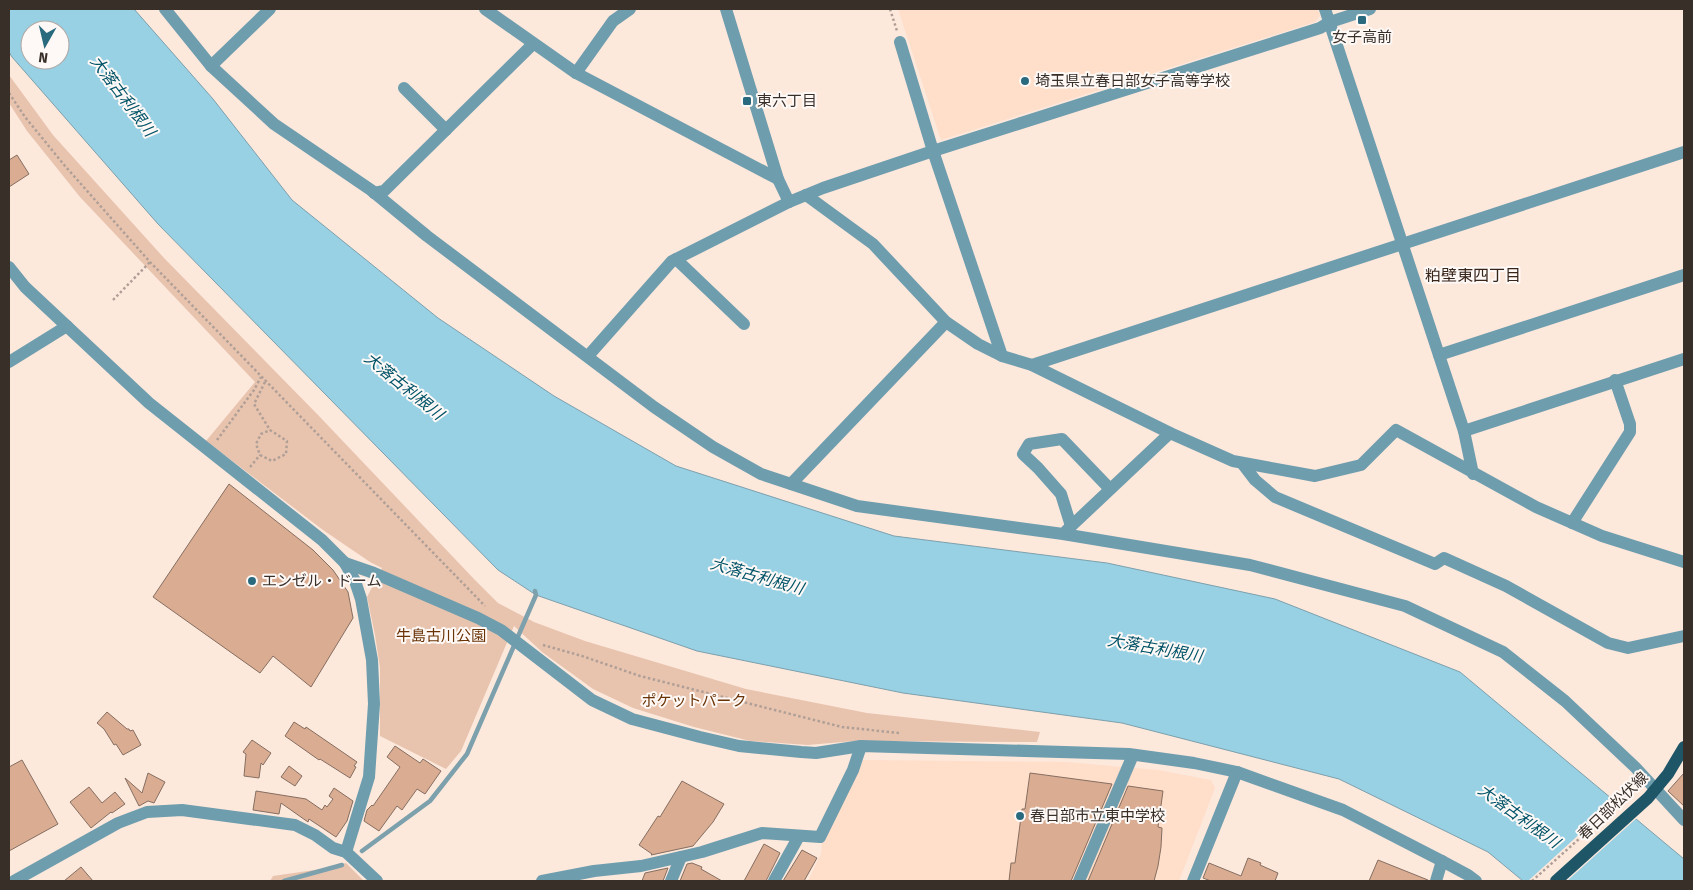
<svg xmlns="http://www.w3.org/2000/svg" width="1693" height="890" font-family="'Fira Sans','Noto Sans JP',sans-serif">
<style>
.built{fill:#ffdeca}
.green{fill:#e8c4af}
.water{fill:#98d0e4;stroke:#7ca0ac;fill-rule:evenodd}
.pier{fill:#fde8dc}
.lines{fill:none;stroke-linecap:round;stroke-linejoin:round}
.stream{stroke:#7ca0ac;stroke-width:4.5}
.building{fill:#daad92;stroke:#856e61}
.path{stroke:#b09f96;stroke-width:2.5;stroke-dasharray:2.5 2.5;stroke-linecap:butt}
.minor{stroke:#6e9dae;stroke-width:12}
.major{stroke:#1e5667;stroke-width:12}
.poi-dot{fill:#2a6a7e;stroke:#fef9f6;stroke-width:2}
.labels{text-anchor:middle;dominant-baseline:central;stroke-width:4;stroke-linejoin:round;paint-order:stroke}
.poi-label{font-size:15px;fill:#392f29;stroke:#fef9f6;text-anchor:start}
.park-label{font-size:15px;fill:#6a3306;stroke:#fef9f6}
.street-label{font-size:15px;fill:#392f29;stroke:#fef9f6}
.water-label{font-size:16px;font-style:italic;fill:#015368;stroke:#fef9f6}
.neighbourhood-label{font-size:16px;fill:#38251a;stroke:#fef9f6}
</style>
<rect width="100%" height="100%" fill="#fde8dc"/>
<g class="built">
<path d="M 898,9 L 1318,9 L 1320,15 L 1315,22 L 941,140 Z"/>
<path d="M 863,760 L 1066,762 L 1158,770 L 1211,780 L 1215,788 L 1179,881 L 808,881 L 821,854 L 822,843 Z"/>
</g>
<g class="green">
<path d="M 9,75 L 53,135 L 164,258 L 319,416 L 474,579 L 498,603 L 534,622 L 585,641 L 746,689 L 867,713 L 1040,732 L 1037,742 L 854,741 L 808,745 L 750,741 L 694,727 L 633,708 L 593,689 L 542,652 L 514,626 L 461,751 L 446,769 L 380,736 L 380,668 L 375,635 L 367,597 L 382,568 L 370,562 L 323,530 L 206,441 L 255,382 L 80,197 L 27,131 L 9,103 Z"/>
<path d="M 346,863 L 364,881 L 270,881 L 273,876 L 321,869 Z"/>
</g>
<path class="water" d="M 9,9 L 134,9 L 213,99 L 292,200 L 438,318 L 554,396 L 676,466 L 894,536 L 1107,563 L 1275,599 L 1460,672 L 1684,859 L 1684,881 L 1523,881 L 1488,852 L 1339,779 L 1122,723 L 903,693 L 697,651 L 536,595 L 498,570 L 158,224 L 12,57 L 9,52 ZM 30,30 L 60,30 L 60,60 L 30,60 Z"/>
<path class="pier" d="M 1618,799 L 1639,816 L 1567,881 L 1528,881 Z"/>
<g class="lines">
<g class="stream">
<path d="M 362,851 L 430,801 L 467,754 L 536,595 L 535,591"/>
<path d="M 284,881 L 342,865"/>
</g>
</g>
<g class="building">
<path d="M 17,155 L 29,174 L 9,187 L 9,160 Z"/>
<path d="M 229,484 L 313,550 L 333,570 L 348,592 L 353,618 L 311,687 L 273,656 L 260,673 L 153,597 Z"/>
<path d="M 107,712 L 127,729 L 129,729 L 130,731 L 133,730 L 141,745 L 123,755 L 116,744 L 114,745 L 104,729 L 97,723 Z"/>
<path d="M 294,722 L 305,729 L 306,727 L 357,762 L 354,766 L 356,767 L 350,778 L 320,759 L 319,760 L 285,736 Z"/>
<path d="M 252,740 L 271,753 L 263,765 L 261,763 L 259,778 L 244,776 L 246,754 L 243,752 Z"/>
<path d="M 395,746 L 420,763 L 423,759 L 441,771 L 425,794 L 417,789 L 402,810 L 397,806 L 379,831 L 364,821 L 367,810 L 372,805 L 373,806 L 400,767 L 387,757 Z"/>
<path d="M 22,760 L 58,824 L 9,851 L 9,767 Z"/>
<path d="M 289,766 L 302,776 L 295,786 L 281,777 Z"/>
<path d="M 148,773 L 165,782 L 154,803 L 148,801 L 139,806 L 125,778 L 142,793 Z"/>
<path d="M 1030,773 L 1112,784 L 1071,881 L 1009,881 L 1011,863 L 1015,863 L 1022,809 L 1025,809 Z"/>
<path d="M 1684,773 L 1684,806 L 1668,791 Z"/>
<path d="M 682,781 L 724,804 L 713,822 L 693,846 L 651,855 L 652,854 L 639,845 L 658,816 L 660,817 Z"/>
<path d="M 1128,786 L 1163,791 L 1158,827 L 1162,828 L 1161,847 L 1158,866 L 1154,881 L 1088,881 Z"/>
<path d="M 89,787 L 102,803 L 115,792 L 125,804 L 112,813 L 111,812 L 91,828 L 70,802 Z"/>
<path d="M 334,788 L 353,801 L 347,821 L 336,837 L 309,819 L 308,822 L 281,803 L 279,814 L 253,810 L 256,791 L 306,799 L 322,810 L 325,805 L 327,807 L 333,799 L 329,796 Z"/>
<path d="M 764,844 L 780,853 L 766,881 L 744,881 Z"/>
<path d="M 802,850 L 817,858 L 804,881 L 783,881 Z"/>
<path d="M 1248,858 L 1261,863 L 1260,865 L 1278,873 L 1275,881 L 1211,881 L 1203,878 L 1209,863 L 1241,876 Z"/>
<path d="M 1378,860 L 1428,880 L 1428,881 L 1369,881 Z"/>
<path d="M 692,863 L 702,867 L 701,869 L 722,881 L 680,881 L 687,864 Z"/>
<path d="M 81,867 L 93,881 L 64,881 Z"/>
<path d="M 668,868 L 663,881 L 642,881 L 645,873 Z"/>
</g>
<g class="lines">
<g class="path">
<path d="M 890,9 L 897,31"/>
<path d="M 9,93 L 25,117 L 65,166 L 150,262 L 485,606"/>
<path d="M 113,300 L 150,262"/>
<path d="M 265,382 L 254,404 L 270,430 L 287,441 L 286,454 L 272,461 L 260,455 L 256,444 L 261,434 L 270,430"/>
<path d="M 217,440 L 254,390 L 261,377"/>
<path d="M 250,467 L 260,455"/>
<path d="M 543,645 L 582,656 L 640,676 L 842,727 L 899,733"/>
<path d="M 1532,881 L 1637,787"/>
</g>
<g class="minor">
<path d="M 165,9 L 211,66 L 274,124 L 371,190 L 427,236 L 654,407 L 713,447 L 761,474 L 857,506 L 1063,534 L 1250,565 L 1405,606 L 1503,652 L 1565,701 L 1635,767 L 1684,820"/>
<path d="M 485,9 L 576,73 L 778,179"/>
<path d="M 726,9 L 778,179 L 789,202"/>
<path d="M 1325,9 L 1464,431 L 1473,474"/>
<path d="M 900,42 L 933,151 L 1002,356"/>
<path d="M 211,66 L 270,9"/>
<path d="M 576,73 L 613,21 L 630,9"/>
<path d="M 404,88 L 446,130"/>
<path d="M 374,193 L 384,191 L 533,44"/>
<path d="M 806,195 L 873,244 L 946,322 L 978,344 L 1002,356 L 1032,365 L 1170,433 L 1233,461 L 1315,476 L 1361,465 L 1396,430 L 1536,507 L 1602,536 L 1684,562"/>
<path d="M 676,259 L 744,324"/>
<path d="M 9,267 L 25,287 L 149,403 L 322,540 L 345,563 L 355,581 L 361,599 L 372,660 L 374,704 L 369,777 L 346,852"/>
<path d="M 1439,355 L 1684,275"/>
<path d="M 588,356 L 672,261 L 789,202 L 823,188 L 933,151 L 1320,28 L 1330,22 L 1370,9"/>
<path d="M 9,362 L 67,326"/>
<path d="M 1032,365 L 1684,152"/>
<path d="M 1464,431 L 1684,359"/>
<path d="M 1242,463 L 1255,480 L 1275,497 L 1435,564 L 1444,558 L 1506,586 L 1608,643 L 1628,648 L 1684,636"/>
<path d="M 791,484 L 946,322"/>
<path d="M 1572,523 L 1630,432 L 1630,424 L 1615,380"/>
<path d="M 1071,526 L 1061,494 L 1038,468 L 1023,454 L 1029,444 L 1062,439 L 1110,489"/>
<path d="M 1066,531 L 1170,433"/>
<path d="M 345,563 L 374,573 L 478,618 L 501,630 L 592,700 L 632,719 L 700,737 L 739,746 L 801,752 L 816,753 L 861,746 L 1129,754 L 1194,763 L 1237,772 L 1343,810 L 1442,861 L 1468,875 L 1476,881"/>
<path d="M 14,881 L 118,823 L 147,812 L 182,810 L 295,825 L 315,835 L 333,848 L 346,852 L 377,881"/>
<path d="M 542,881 L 594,871 L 641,866 L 702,852 L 762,833 L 820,837 L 853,770 L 861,746"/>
<path d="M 671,881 L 681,857"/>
<path d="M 774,881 L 799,836"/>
<path d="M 1079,881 L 1133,755"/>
<path d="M 1193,881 L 1237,772"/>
<path d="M 1436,881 L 1442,861"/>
</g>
<path class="major" d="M 1556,881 L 1648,798 L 1668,774 L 1684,747"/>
</g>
<g class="poi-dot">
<rect x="1357" y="15" width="10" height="10" rx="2.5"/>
<circle cx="1025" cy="81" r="5"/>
<rect x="742" y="96" width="10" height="10" rx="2.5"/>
<circle cx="252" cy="581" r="5"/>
<circle cx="1020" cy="816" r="5"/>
</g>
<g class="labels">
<g class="poi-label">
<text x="1362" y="37" text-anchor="middle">女子高前</text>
<text x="1035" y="81">埼玉県立春日部女子高等学校</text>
<text x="757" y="101">東六丁目</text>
<text x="262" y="581">エンゼル・ドーム</text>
<text x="1030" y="816">春日部市立東中学校</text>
</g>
<g class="park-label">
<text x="441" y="636">牛島古川公園</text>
<text x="694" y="701">ポケットパーク</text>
</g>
<g class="street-label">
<text transform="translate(1613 806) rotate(-44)">春日部松伏線</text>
</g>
<g class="water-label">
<text transform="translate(123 96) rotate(53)">大落古利根川</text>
<text transform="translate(404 386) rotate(39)">大落古利根川</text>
<text transform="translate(757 576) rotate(16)">大落古利根川</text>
<text transform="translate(1155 648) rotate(10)">大落古利根川</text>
<text transform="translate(1519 816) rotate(36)">大落古利根川</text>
</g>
<g class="neighbourhood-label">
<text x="1473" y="275">粕壁東四丁目</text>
</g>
</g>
<rect width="1693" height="890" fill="none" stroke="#392f29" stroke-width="20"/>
<g transform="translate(45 45) rotate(188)"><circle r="24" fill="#fef9f6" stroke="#afa8a4"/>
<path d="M0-4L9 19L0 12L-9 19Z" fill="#2a6a7e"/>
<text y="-8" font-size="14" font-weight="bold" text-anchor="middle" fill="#392f29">N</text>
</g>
</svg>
